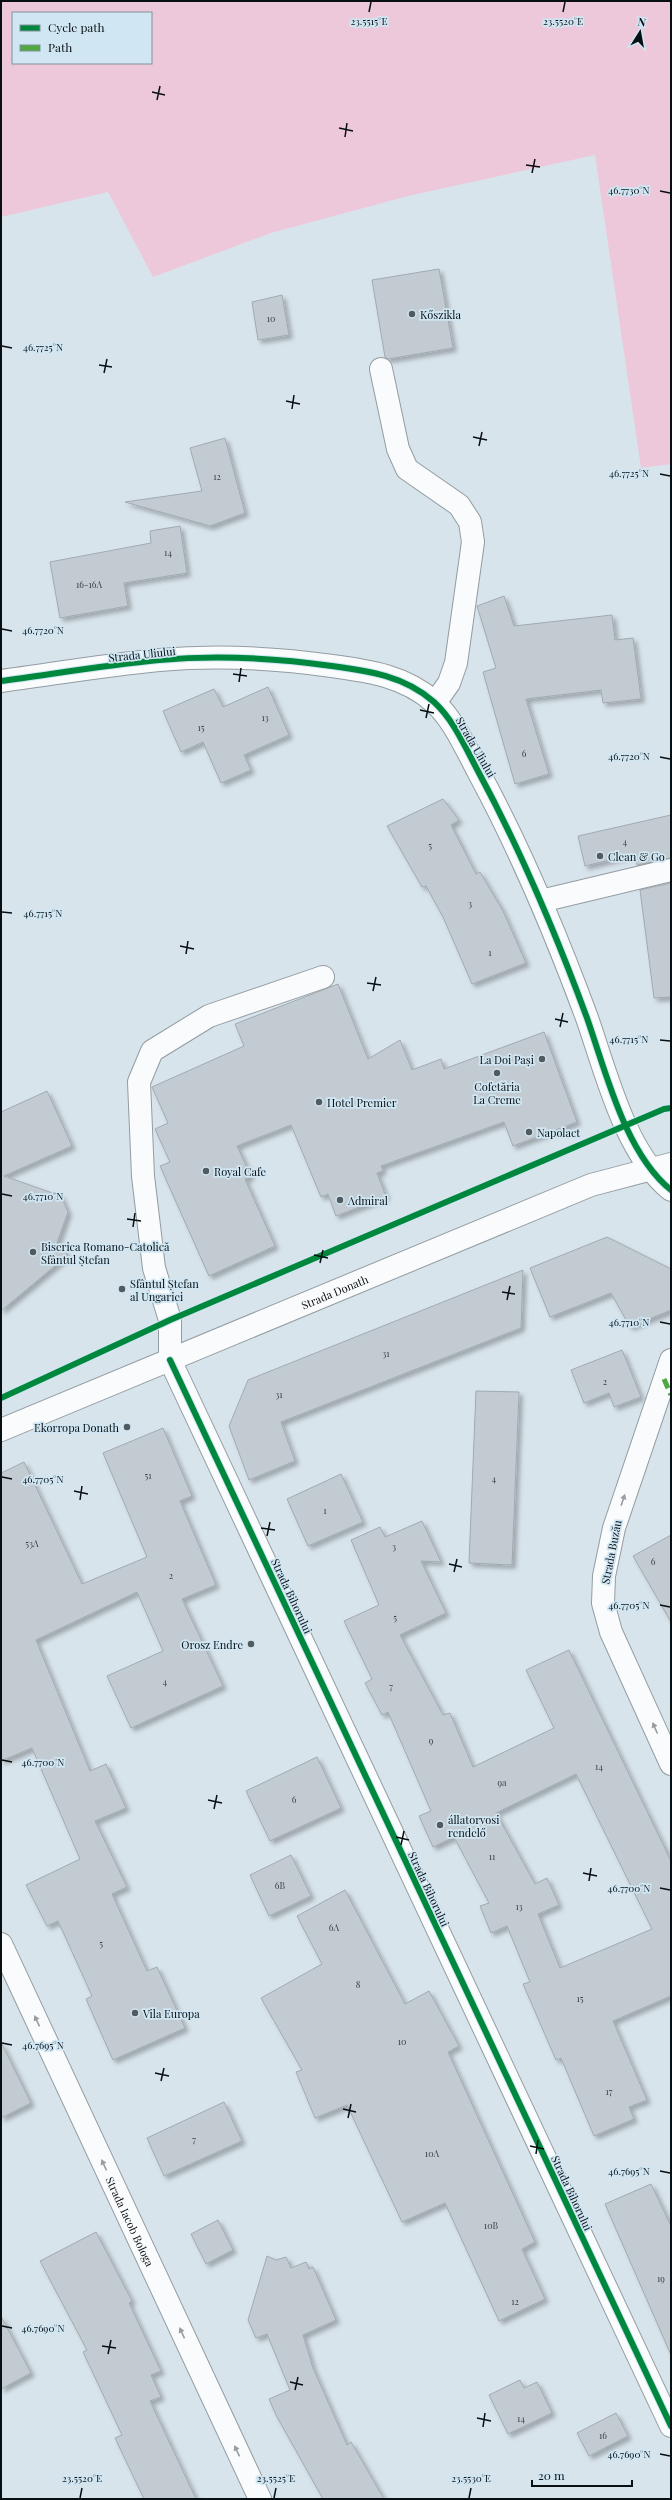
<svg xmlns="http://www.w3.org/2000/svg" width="672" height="2500" font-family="'Playfair Display',serif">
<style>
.green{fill:#edc8db;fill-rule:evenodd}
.building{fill:#c2cbd1;stroke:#a1aab0;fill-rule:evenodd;filter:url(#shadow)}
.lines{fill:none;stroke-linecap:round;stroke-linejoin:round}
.minor-casing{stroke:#939ca2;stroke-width:24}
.major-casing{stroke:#939ca2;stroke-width:24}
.minor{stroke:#f9fbfc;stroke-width:22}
.major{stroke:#f9fbfc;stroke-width:22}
.quiet{stroke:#50a842;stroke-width:5;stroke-dasharray:10 5;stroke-linecap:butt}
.cycleway-casing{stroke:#d0e6f3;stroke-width:8}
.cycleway{stroke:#00873e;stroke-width:6}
.oneway{fill:#999d9f}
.ticks{fill:none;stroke:#080f13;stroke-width:1.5}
.poi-dot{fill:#515a5f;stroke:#d0e6f3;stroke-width:1.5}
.labels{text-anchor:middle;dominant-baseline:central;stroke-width:3.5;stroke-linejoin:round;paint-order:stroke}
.number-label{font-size:9px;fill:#383f44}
.poi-label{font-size:11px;fill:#080f13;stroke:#d0e6f3;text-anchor:start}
.street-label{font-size:11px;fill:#080f13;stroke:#d0e6f3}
.ticks-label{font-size:10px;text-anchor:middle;fill:#080f13;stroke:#d0e6f3;stroke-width:3.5;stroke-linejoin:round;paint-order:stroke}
</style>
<defs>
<filter id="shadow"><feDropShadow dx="3.5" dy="3.5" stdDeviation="2" flood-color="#0004"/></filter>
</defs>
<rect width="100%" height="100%" fill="#d8e4eb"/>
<path class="green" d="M 1,1 L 671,1 L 671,464 L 641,468 L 595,155 L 408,196 L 271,233 L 153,277 L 108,192 L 1,217 ZM 13,13 L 151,13 L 151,63 L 13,63 Z"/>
<g class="building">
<path d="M 439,269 L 453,348 L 388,359 L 385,357 L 372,280 Z"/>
<path d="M 282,295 L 289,335 L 258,340 L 252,302 Z"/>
<path d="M 225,438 L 245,513 L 210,526 L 125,502 L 202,491 L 190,448 Z"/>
<path d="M 180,526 L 187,573 L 124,583 L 128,606 L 60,618 L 50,562 L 151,543 L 150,531 Z"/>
<path d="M 504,596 L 514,626 L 612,615 L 615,640 L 633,638 L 641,699 L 603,703 L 601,690 L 526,699 L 549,774 L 515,784 L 483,672 L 496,668 L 477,606 Z"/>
<path d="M 268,687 L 289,735 L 244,755 L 251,770 L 221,783 L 203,742 L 181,752 L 163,711 L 214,689 L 223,707 Z"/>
<path d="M 443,799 L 459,820 L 451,825 L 476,874 L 480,872 L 503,911 L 526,963 L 472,984 L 443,917 L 426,886 L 422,887 L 387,826 Z"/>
<path d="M 671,815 L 671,858 L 637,865 L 635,854 L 585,866 L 578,836 Z"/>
<path d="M 671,883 L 671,997 L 654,998 L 640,890 Z"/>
<path d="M 338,984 L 368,1059 L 400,1040 L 412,1070 L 441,1059 L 444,1069 L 544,1032 L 577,1122 L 513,1146 L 504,1122 L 381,1166 L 383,1171 L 377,1173 L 386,1197 L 336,1216 L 328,1194 L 321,1197 L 291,1125 L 237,1146 L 251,1176 L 245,1179 L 275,1246 L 209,1276 L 160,1166 L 170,1162 L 155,1129 L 168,1123 L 152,1087 L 244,1046 L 235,1024 Z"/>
<path d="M 47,1091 L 72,1146 L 4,1176 L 61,1196 L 68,1212 L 57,1243 L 68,1255 L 1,1311 L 1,1112 Z"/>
<path d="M 607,1237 L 671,1269 L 671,1310 L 630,1327 L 611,1293 L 550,1317 L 530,1268 Z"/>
<path d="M 523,1270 L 521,1328 L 281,1422 L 295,1461 L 249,1480 L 229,1426 L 248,1380 Z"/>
<path d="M 622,1350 L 641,1397 L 614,1407 L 609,1393 L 584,1403 L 571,1370 Z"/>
<path d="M 476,1391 L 519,1392 L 512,1565 L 469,1563 Z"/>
<path d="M 163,1428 L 192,1496 L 180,1501 L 216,1585 L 182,1599 L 223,1686 L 131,1728 L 107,1676 L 163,1651 L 137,1592 L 36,1640 L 90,1771 L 106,1764 L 126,1808 L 95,1821 L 127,1887 L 112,1894 L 147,1971 L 157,1967 L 185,2028 L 113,2060 L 86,1999 L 92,1996 L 58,1921 L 47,1926 L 26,1885 L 80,1859 L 32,1748 L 1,1761 L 1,1473 L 24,1462 L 82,1584 L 147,1557 L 103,1453 Z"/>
<path d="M 341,1474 L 363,1522 L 308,1546 L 287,1499 Z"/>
<path d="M 422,1521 L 441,1562 L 421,1561 L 446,1613 L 400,1635 L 443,1715 L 450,1713 L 473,1767 L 554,1728 L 526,1670 L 569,1650 L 671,1861 L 671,1996 L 613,2021 L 647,2100 L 629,2107 L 634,2119 L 594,2136 L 561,2058 L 556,2060 L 523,1984 L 530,1982 L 507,1926 L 491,1933 L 480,1906 L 489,1903 L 454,1837 L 433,1847 L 419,1816 L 431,1811 L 388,1712 L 382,1715 L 365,1683 L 372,1679 L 344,1621 L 379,1605 L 351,1540 L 380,1527 L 385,1537 ZM 576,1774 L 652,1929 L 560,1968 L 538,1914 L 559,1905 L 547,1878 L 535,1884 L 496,1813 Z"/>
<path d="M 671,1535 L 671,1622 L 633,1556 Z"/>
<path d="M 317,1757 L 341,1808 L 270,1841 L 246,1791 Z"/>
<path d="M 291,1855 L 311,1896 L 269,1916 L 250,1875 Z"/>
<path d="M 345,1890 L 405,2004 L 429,1991 L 459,2046 L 448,2052 L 535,2242 L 522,2249 L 545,2299 L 499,2321 L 445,2203 L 402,2222 L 347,2105 L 315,2118 L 296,2072 L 302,2070 L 261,1998 L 322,1964 L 297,1916 Z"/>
<path d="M 1,2042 L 31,2103 L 1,2118 Z"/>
<path d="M 224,2102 L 242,2141 L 164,2176 L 147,2138 Z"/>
<path d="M 651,2184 L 671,2226 L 671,2355 L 605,2204 Z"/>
<path d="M 218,2220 L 233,2250 L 206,2264 L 191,2234 Z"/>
<path d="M 96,2232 L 132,2301 L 129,2303 L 161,2371 L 151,2375 L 161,2397 L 150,2401 L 196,2499 L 144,2499 L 115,2438 L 122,2435 L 83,2352 L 87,2350 L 40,2261 Z"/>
<path d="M 267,2256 L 276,2260 L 286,2257 L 291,2268 L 306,2262 L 309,2269 L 313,2267 L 336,2320 L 303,2335 L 313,2368 L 347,2445 L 351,2442 L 384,2499 L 323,2499 L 276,2415 L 269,2399 L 290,2390 L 267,2334 L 256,2338 L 248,2320 Z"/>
<path d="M 1,2316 L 31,2373 L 1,2389 Z"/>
<path d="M 520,2380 L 524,2388 L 537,2382 L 552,2413 L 508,2434 L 489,2395 Z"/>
<path d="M 616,2413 L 628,2436 L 589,2456 L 577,2433 Z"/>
</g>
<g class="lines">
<defs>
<g id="minor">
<path d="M 381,369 L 398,449 L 407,469 L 459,505 L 470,522 L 473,542 L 456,663 L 449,683 L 435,703"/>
<path d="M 1,681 C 53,674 106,665 159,660 C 216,655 276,658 332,666 C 369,671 405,676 434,702 C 454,720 466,749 479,773 C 521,851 556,934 587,1018 C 606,1072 625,1153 671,1190"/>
<path d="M 541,901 L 671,870"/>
<path d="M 323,977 L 209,1016 L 152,1051 L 139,1082 L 143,1176 L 154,1268 L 170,1320 L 170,1360 L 671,2426"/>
<path d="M 671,1360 L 614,1528 L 604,1576 L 603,1603 L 611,1632 L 671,1764"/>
<path id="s1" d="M 1,1944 L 260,2499"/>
</g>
<g id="major">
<path id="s2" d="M 1,1430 L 591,1185 L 671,1164"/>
</g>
</defs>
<use href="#minor" class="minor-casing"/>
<use href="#major" class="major-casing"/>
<use href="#minor" class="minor"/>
<use href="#major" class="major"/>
<path class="quiet" d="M 664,1379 L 671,1395"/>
<defs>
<g id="cycleway">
<path d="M 1,681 C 53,674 106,665 159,660 C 216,655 276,658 332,666 C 369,671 405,676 434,702 C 454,720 466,749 479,773 C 521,851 556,934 587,1018 C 606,1072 625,1153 671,1190"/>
<path d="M 170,1360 L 671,2426"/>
<path d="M 1,1398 L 170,1320 L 664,1109 L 671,1108"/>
</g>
</defs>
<use href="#cycleway" class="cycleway-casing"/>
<use href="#cycleway" class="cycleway"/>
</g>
<defs><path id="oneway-solid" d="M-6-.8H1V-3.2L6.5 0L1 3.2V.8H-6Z"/></defs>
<g class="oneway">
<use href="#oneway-solid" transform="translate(623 1500) rotate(-71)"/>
<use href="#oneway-solid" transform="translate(655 1728) rotate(-114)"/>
<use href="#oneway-solid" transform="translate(37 2021) rotate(-115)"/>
<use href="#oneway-solid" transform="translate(104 2165) rotate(-115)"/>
<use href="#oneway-solid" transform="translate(182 2333) rotate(-115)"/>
<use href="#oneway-solid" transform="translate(237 2451) rotate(-115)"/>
</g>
<path class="ticks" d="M 369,12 L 371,2M 563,12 L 565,2M 152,92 L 165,95M 157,100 L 160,86M 339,128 L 353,131M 345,137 L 347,123M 526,165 L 540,167M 532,173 L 535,159M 660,191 L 670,193M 2,346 L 12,348M 99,365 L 112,367M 104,373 L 107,359M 286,401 L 300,404M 292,409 L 294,395M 473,437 L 487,440M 479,446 L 482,432M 660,474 L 670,476M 2,629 L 12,631M 233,674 L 247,676M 239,682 L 241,668M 420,710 L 434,713M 426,718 L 429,704M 660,757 L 670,759M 2,912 L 12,913M 180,946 L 194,949M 186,954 L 188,941M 367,983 L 381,985M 373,991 L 376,977M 555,1019 L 568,1022M 560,1027 L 563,1013M 660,1040 L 670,1041M 2,1194 L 12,1196M 127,1219 L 141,1221M 133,1227 L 135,1213M 314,1255 L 328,1258M 320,1263 L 323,1250M 502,1292 L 515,1294M 507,1300 L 510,1286M 660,1322 L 670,1324M 2,1477 L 12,1479M 74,1491 L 88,1494M 80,1500 L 82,1486M 261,1528 L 275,1530M 267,1536 L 270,1522M 449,1564 L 462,1567M 454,1572 L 457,1559M 660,1605 L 670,1607M 2,1760 L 12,1762M 208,1800 L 222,1803M 214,1809 L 217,1795M 396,1837 L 409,1840M 401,1845 L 404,1831M 583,1873 L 597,1876M 589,1881 L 591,1868M 660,1888 L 670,1890M 2,2043 L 12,2045M 155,2073 L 169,2076M 161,2081 L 164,2068M 343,2109 L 356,2112M 348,2118 L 351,2104M 530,2146 L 544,2149M 536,2154 L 538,2140M 660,2171 L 670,2173M 2,2326 L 12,2328M 102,2346 L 116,2348M 108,2354 L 111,2340M 290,2382 L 303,2385M 295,2390 L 298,2377M 477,2418 L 491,2421M 483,2427 L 485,2413M 660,2454 L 670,2456M 80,2498 L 82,2488M 274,2498 L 276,2488M 469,2498 L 471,2488"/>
<g class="poi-dot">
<circle cx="412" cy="314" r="4"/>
<circle cx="600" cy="856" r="4"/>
<circle cx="542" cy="1059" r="4"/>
<circle cx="497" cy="1073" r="4"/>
<circle cx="319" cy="1102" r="4"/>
<circle cx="529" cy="1132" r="4"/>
<circle cx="206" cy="1171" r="4"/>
<circle cx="340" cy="1200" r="4"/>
<circle cx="33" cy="1252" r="4"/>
<circle cx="122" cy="1289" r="4"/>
<circle cx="127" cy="1427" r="4"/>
<circle cx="251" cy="1644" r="4"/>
<circle cx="440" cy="1825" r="4"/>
<circle cx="135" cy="2013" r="4"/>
</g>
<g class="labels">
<g class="number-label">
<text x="271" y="318">10</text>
<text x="217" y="476">12</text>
<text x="168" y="552">14</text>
<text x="89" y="584">16-16A</text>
<text x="265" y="717">13</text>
<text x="201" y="727">15</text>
<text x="524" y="753">6</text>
<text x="625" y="841">4</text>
<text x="430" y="845">5</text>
<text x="470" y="903">3</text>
<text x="490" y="952">1</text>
<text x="386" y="1353">31</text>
<text x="605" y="1381">2</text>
<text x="279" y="1394">31</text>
<text x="148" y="1475">51</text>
<text x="494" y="1478">4</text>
<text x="325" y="1510">1</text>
<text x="32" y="1543">53A</text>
<text x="394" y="1546">3</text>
<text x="653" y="1561">6</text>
<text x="171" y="1575">2</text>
<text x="395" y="1617">5</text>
<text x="165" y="1681">4</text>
<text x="391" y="1686">7</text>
<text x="431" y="1740">9</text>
<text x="599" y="1766">14</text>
<text x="502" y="1782">9a</text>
<text x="294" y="1799">6</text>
<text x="492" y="1856">11</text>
<text x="280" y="1885">6B</text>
<text x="519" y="1906">13</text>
<text x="334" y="1927">6A</text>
<text x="101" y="1943">5</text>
<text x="358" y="1984">8</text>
<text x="580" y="1998">15</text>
<text x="402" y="2041">10</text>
<text x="609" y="2091">17</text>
<text x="194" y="2139">7</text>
<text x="432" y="2153">10A</text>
<text x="491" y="2225">10B</text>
<text x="661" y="2278">19</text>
<text x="515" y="2301">12</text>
<text x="521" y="2418">14</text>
<text x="603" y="2435">16</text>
</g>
<g class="poi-label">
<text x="420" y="314">Kőszikla</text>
<text x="608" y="856">Clean &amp; Go</text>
<text x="534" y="1059" text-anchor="end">La Doi Pași</text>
<text x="497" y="1086" text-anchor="middle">Cofetăria<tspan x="497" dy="13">La Creme</tspan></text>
<text x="327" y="1102">Hotel Premier</text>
<text x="537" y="1132">Napolact</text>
<text x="214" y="1171">Royal Cafe</text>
<text x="348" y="1200">Admiral</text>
<text x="41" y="1246">Biserica Romano-Catolică<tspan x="41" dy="13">Sfântul Ștefan</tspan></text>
<text x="130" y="1283">Sfântul Ștefan<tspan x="130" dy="13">al Ungariei</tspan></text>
<text x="119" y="1427" text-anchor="end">Ekorropa Donath</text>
<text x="243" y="1644" text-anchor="end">Orosz Endre</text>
<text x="448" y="1819">állatorvosi<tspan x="448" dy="13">rendelő</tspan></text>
<text x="143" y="2013">Vila Europa</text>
</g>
<g class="street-label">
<text transform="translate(142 654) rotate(-6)">Strada Uliului</text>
<text transform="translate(476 747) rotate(60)">Strada Uliului</text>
<text stroke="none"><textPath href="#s2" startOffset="361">Strada Donath</textPath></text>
<text transform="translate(611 1552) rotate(-79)">Strada Buzău</text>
<text transform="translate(292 1596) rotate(65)">Strada Bihorului</text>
<text transform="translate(429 1889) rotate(65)">Strada Bihorului</text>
<text transform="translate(572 2193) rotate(65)">Strada Bihorului</text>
<text stroke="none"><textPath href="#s1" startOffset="306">Strada Iacob Bologa</textPath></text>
</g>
</g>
<g class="ticks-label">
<text x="369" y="25">23.5515°E</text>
<text x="563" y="25">23.5520°E</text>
<text x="629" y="194">46.7730°N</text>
<text x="43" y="351">46.7725°N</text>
<text x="629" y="477">46.7725°N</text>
<text x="43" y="634">46.7720°N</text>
<text x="629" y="760">46.7720°N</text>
<text x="43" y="917">46.7715°N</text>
<text x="629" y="1043">46.7715°N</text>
<text x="43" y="1200">46.7710°N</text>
<text x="629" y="1326">46.7710°N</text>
<text x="43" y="1483">46.7705°N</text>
<text x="629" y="1609">46.7705°N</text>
<text x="43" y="1766">46.7700°N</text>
<text x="629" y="1892">46.7700°N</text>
<text x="43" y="2049">46.7695°N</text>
<text x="629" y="2175">46.7695°N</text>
<text x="43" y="2332">46.7690°N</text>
<text x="629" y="2458">46.7690°N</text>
<text x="82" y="2482">23.5520°E</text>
<text x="276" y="2482">23.5525°E</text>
<text x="471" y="2482">23.5530°E</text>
</g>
<rect width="672" height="2500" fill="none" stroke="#080f13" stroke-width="4"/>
<rect x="12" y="12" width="140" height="52" fill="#d0e6f3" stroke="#809099"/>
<rect x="20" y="25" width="20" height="6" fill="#00873e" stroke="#809099"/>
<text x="48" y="32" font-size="12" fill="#080f13">Cycle path</text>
<rect x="20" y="45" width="20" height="6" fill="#50a842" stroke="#809099"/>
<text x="48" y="52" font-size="12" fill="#080f13">Path</text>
<g transform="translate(640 32) rotate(11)" stroke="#d0e6f3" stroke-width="3" paint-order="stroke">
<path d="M0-3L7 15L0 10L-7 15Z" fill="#080f13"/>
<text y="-6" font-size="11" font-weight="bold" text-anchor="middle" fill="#080f13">N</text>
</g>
<path d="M532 2480v6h100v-6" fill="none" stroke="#080f13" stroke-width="2"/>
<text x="538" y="2480" font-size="12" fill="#080f13" stroke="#d0e6f3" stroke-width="3" paint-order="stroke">20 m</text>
</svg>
